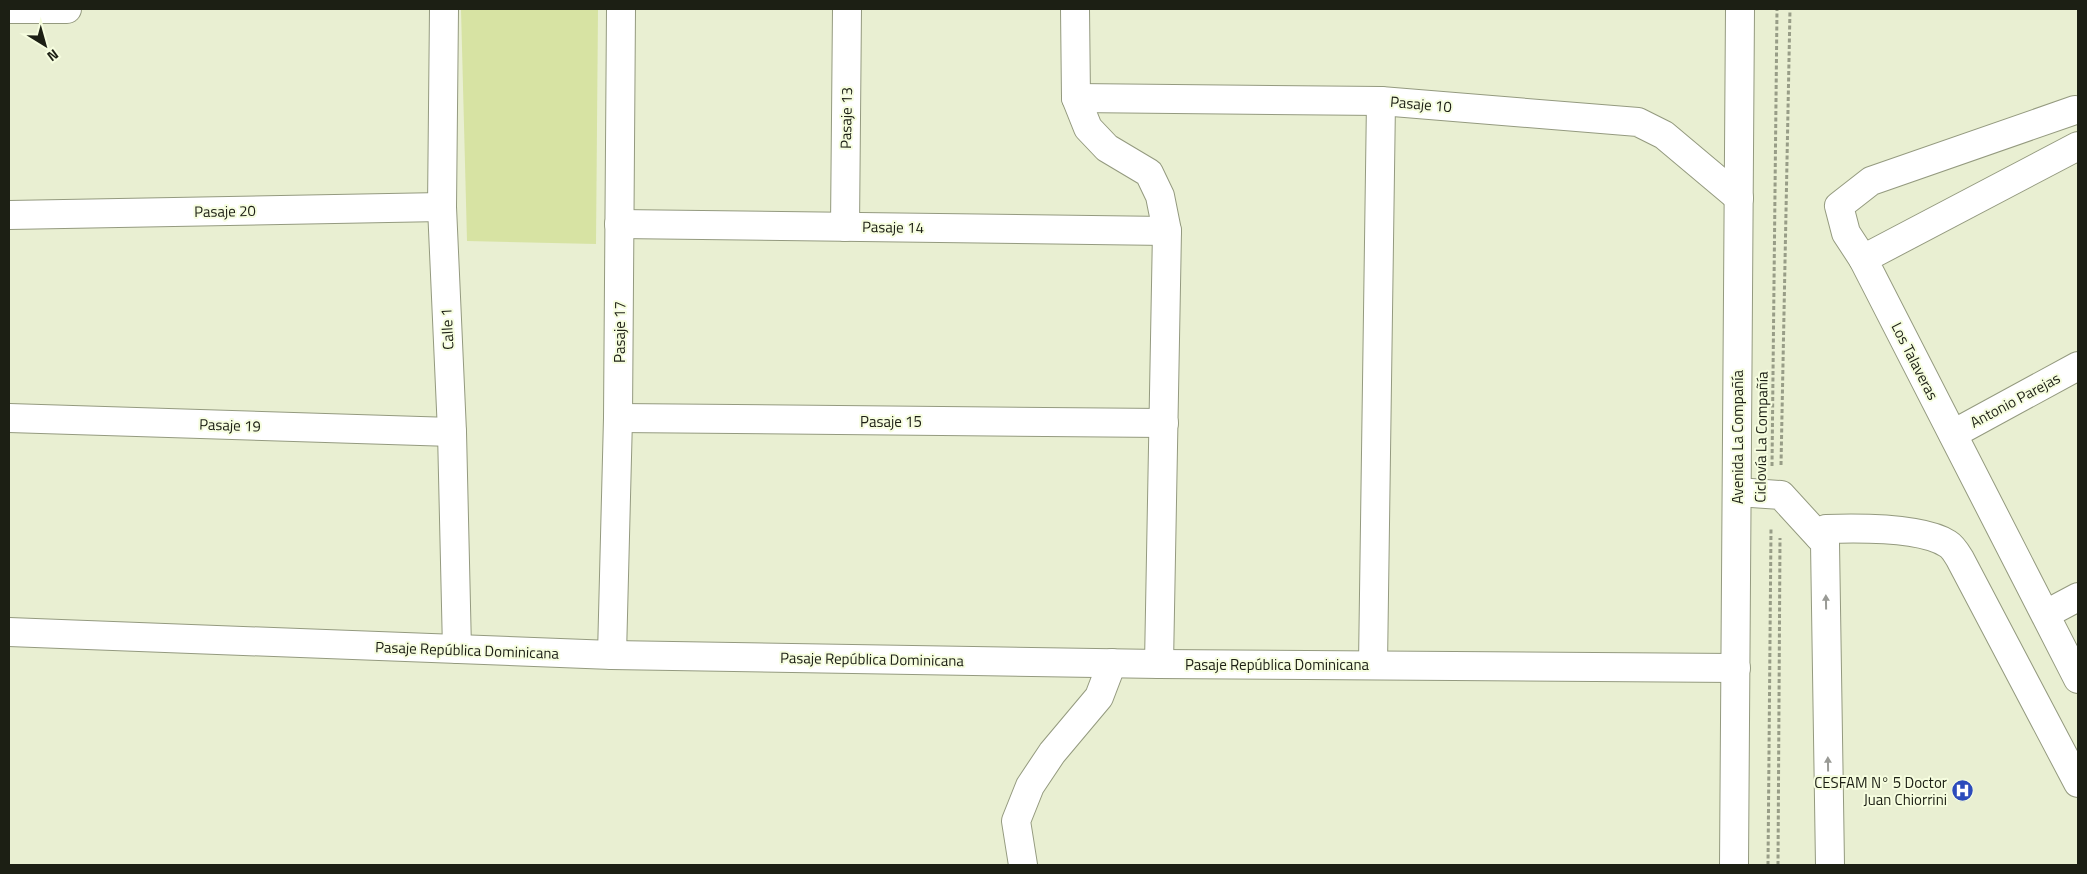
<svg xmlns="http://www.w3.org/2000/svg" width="2087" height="874" font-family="'Titillium Web',sans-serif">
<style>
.green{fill:#d7e3a3}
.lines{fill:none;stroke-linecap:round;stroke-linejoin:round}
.minor-casing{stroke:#949a7f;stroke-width:30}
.major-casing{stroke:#949a7f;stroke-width:30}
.path{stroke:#989d87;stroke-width:3;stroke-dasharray:4 2.5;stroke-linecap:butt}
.minor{stroke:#fff;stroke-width:28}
.major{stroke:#fff;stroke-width:28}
.oneway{fill:#999a95}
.labels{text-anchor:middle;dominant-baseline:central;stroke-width:4;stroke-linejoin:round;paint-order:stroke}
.street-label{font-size:15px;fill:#1c1f14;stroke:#f6fddf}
.poi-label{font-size:15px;fill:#1c1f14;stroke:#f6fddf;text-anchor:end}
</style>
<rect width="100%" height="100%" fill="#e9efd2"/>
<path class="green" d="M 461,9 L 598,9 L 596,244 L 467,241 Z"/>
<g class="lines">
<defs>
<g id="minor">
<path d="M 9,9 L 67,9"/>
<path d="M 444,9 L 442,207 L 452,432 L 457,649"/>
<path d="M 1075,9 L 1076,98 L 1088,128 L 1107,148 L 1149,173 L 1160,196 L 1167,231 L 1159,664"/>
<path d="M 1076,98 L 1381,101 L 1638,122 L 1664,135 L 1739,198"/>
<path d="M 2078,146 L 1863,259 L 2078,679"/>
<path d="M 9,215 L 442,207"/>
<path d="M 619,224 L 1167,231"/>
<path d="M 845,227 L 847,9"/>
<path d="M 1863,259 L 1846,233 L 1839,206 L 1871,181 L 2075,110"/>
<path d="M 9,418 L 452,432"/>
<path d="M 618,418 L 1164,423"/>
<path d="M 1953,434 L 2078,366"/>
<path d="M 1737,492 L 1781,495 L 1825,543 L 1830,865"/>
<path d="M 1819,536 L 1826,529 C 1857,528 1922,527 1948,544 C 1953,547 1957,554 1960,559 L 2078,783"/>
<path d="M 2046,614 L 2078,597"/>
<path d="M 9,632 L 612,655 L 1159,664 L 1736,668"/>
<path d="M 612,655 L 618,418 L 621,9"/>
<path d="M 1373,665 L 1381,101"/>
<path d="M 1023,865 L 1016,821 L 1030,786 L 1052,753 L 1099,697 L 1112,663"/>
</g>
<path id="major" d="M 1734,865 L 1740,9"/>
</defs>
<use href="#minor" class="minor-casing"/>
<use href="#major" class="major-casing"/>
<g class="path">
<path d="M 1781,465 L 1790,9"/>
<path d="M 1772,466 L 1777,9"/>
<path d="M 1768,865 L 1771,529"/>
<path d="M 1778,865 L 1780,538"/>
</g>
<use href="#minor" class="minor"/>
<use href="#major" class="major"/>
</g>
<defs><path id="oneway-solid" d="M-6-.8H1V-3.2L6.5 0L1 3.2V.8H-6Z" transform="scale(1.25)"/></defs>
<g class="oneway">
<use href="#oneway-solid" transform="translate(1826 602) rotate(-91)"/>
<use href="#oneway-solid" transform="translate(1828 764) rotate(-91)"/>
</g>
<defs>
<symbol id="hospital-disc" viewBox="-11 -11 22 22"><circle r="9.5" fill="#2c4bbb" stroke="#f6fddf"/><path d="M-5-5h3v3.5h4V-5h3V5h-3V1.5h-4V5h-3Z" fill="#fff"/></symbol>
</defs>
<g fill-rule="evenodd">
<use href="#hospital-disc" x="1950" y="778" width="25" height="25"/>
</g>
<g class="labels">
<g class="street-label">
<text transform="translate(1421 104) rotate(5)">Pasaje 10</text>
<text transform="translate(846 118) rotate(-89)">Pasaje 13</text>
<text transform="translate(225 211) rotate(-1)">Pasaje 20</text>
<text transform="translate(893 227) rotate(1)">Pasaje 14</text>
<text transform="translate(447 329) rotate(-93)">Calle 1</text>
<text transform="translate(619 332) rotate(-90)">Pasaje 17</text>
<text transform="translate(1915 361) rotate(63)">Los Talaveras</text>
<text transform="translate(2015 400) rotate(-28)">Antonio Parejas</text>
<text x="891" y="421">Pasaje 15</text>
<text transform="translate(230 425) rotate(2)">Pasaje 19</text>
<text transform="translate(1737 437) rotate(-90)">Avenida La Compañía</text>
<text transform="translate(1761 437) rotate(-89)">Ciclovía La Compañía</text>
<text transform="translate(467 650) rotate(2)">Pasaje República Dominicana</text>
<text transform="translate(872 659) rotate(1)">Pasaje República Dominicana</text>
<text x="1277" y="664">Pasaje República Dominicana</text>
</g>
<g class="poi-label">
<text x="1947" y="782">CESFAM N° 5 Doctor<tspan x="1947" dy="17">Juan Chiorrini</tspan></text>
</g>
</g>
<rect width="2087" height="874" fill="none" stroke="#1c1f14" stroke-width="20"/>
<g transform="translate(45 45) rotate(143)" stroke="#f6fddf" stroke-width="4" paint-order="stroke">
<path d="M0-4L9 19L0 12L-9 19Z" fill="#1c1f14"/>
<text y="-8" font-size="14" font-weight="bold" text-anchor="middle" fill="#1c1f14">N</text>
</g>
</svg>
